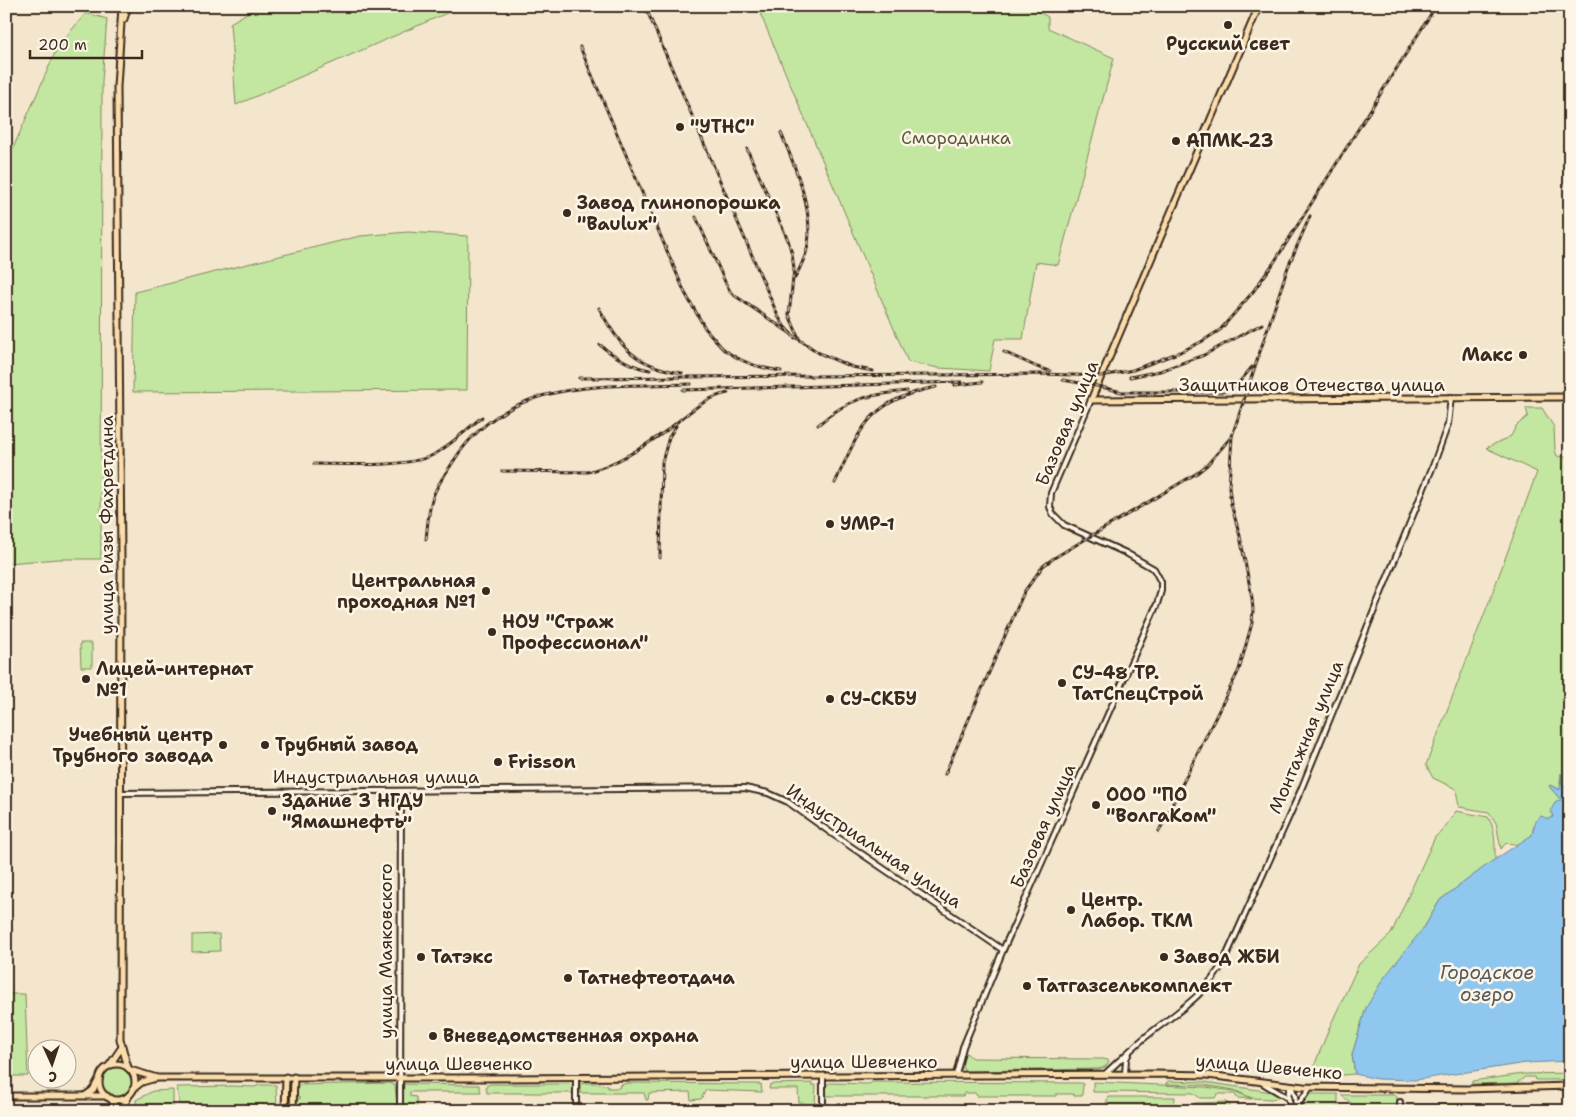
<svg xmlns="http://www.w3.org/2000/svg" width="1576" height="1117" font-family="'Shantell Sans',sans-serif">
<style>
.green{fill:#c3e6a0;stroke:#7f885f}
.water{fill:#90c7ef;stroke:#6e889b}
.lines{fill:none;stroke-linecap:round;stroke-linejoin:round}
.minor-casing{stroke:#3b2a1e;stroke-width:8}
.major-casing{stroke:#3b2a1e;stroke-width:9}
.minor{stroke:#fcf5e5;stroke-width:4}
.major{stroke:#faddab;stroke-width:5}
.rail-casing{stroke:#3b2a1e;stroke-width:3}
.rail{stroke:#fcf5e5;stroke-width:1;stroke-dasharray:4;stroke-linecap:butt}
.poi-dot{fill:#3b2a1e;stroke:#fcf5e5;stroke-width:2}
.labels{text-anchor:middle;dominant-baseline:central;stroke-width:5;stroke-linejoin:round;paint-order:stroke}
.poi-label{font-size:18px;font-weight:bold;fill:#3b2a1e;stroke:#fcf5e5;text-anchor:start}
.park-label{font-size:18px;fill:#5d593e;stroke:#fcf5e5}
.street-label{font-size:18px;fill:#3b2a1e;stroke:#fcf5e5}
.water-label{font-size:19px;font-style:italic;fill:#54595d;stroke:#fcf5e5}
</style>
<rect width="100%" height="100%" fill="#f4e6cc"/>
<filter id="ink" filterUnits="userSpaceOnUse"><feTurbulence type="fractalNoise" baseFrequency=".02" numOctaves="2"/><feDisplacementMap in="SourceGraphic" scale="10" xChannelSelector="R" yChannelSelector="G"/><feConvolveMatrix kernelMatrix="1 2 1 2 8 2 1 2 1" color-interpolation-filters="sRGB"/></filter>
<g filter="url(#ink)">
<g class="green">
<path d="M 259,6 L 463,6 L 236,105 L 230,23 Z"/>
<path d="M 757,6 L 1029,6 L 1048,17 L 1048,28 L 1114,58 L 1058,265 L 1036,262 L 1023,339 L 995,339 L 989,371 L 939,368 L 908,362 Z"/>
<path d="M 86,13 L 107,19 L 102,81 L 101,559 L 59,559 L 7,563 L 6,164 L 58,46 Z"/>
<path d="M 408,232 L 468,236 L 467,390 L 133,392 L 135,292 L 360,236 Z"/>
<path d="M 1526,408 L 1542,408 L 1554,427 L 1555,450 L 1557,456 L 1564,457 L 1570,456 L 1570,806 L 1567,803 L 1566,799 L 1569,795 L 1569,789 L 1562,785 L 1562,774 L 1560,781 L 1561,790 L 1553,786 L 1549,786 L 1561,800 L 1553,817 L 1534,825 L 1532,835 L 1522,845 L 1506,843 L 1501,849 L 1496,823 L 1489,812 L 1459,807 L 1456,789 L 1433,778 L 1426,765 L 1492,594 L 1537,472 L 1486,448 L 1511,436 L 1516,426 L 1528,416 Z"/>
<path d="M 80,643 L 92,643 L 92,667 L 81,667 Z"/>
<path d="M 1456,811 L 1488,817 C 1496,829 1495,846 1495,860 L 1440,900 L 1425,926 L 1366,1008 L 1352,1055 L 1355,1074 L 1332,1076 L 1325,1079 L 1318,1068 L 1314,1066 L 1331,1024 L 1359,964 L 1391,934 L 1435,837 L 1442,831 Z"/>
<path d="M 219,934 L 220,951 L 192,952 L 192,935 Z"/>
<path d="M 6,994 L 25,994 L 28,1076 L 6,1076 Z"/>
<path d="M 965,1052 L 972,1058 L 1103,1059 L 1108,1060 L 1109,1062 L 1105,1067 L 1099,1069 L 965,1071 L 961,1066 Z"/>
<circle cx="117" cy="1082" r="15"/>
<path d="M 1570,1073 L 1570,1080 L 1535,1080 L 1534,1077 L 1525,1077 L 1517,1083 L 1472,1084 L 1472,1081 L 1523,1074 Z"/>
<path d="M 1168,1081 L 1205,1082 L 1272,1092 L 1277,1094 L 1279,1096 L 1278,1098 L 1271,1099 L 1252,1098 L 1234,1090 L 1204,1085 L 1165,1084 Z"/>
<path d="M 872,1082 L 1081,1083 L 1083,1084 L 1082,1096 L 1074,1096 L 1073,1094 L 1056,1094 L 1056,1096 L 977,1096 L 975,1093 L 964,1093 L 963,1096 L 825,1096 L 825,1086 L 830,1083 L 869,1084 Z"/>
<path d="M 1093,1082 L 1205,1087 L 1234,1091 L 1252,1099 L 1237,1098 L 1235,1094 L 1217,1094 L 1215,1098 L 1200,1098 L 1193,1093 L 1093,1092 Z"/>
<path d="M 388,1083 L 395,1085 L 397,1106 L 301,1105 L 300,1111 L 296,1111 L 296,1099 L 300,1099 L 300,1097 L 296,1096 L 296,1089 L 298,1085 Z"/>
<path d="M 585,1083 L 597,1083 L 608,1086 L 608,1088 L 619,1088 L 620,1085 L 628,1083 L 761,1084 L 762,1092 L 706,1090 L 701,1099 L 691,1100 L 690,1092 L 649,1093 L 648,1100 L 646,1100 L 644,1093 L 580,1093 L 580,1084 Z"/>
<path d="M 813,1083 L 812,1085 L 816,1085 L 815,1104 L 799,1103 L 798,1089 L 769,1089 L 770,1084 Z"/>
<path d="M 403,1084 L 479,1085 L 481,1092 L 410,1092 L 410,1096 L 416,1097 L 417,1108 C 412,1108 408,1110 402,1110 L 402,1086 Z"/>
<path d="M 490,1084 L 570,1084 L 573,1086 L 574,1093 L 487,1093 L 486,1086 Z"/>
<path d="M 260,1085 L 276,1085 L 277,1111 L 265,1111 L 264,1104 L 179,1104 L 177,1087 L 234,1086 L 254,1087 Z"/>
<path d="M 173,1090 L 173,1111 L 161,1111 L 160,1104 L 136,1104 L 136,1100 L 153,1091 Z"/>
<path d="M 1312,1094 L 1338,1094 L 1338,1111 L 1300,1111 L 1307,1097 Z"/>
<path d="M 1341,1095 L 1394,1095 L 1397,1097 L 1397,1111 L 1361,1111 Z"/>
<path d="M 1109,1097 L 1175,1097 L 1174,1106 L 1106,1105 L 1107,1100 Z"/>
<path d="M 1227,1102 L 1230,1105 L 1229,1111 L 1194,1111 L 1194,1104 L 1196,1103 Z"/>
<path d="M 1476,1104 L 1472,1107 L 1421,1109 L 1420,1111 L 1408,1111 L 1408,1105 Z"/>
</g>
<path class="water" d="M 1561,773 L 1562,785 L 1569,788 L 1569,796 L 1566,799 L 1570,806 L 1570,1061 L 1526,1063 L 1415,1080 L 1377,1079 L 1355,1074 L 1352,1055 L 1366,1008 L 1383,979 L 1425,926 L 1440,900 L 1491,862 L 1532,835 C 1534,827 1534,821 1541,816 L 1548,819 L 1553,817 L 1551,810 L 1556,801 L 1561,800 L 1549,786 L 1550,785 L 1560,790 Z"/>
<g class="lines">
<defs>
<g id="minor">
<path d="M 121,793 L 745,788 L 768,793 L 788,802 L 834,835 L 1003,950"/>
<path d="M 1105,1074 C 1119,1061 1133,1047 1148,1035 C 1178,1011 1205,996 1224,961 L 1300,792 L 1433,466 L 1448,424 L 1451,397"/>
<path d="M 1125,1074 L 1126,1059 L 1129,1053"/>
<path d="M 956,1075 L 963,1047 L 1003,950 L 1157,604 L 1161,591 L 1161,582 L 1154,569 L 1126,553 L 1064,525 L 1053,514 L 1050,507 L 1051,493 L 1091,400"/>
<path d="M 1261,1082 L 1288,1098"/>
<path d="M 1291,1086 C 1286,1096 1289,1101 1292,1111"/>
<path d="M 1291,1086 L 1295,1096 L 1296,1107"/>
<path d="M 1400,1102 L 1400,1111"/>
<path d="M 400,1111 L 401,791"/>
<path d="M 576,1111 L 576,1078"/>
<path d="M 823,1111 L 823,1076"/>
<path d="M 1295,1111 C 1297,1102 1306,1096 1310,1087"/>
</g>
<g id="major">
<path d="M 122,6 L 117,87 L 121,560 L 120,1039 L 128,1068"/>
<path d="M 1259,6 L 1091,400 L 1570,397"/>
<path d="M 124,19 L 128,6"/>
<circle cx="117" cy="1082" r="18"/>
<path d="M 109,1066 L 122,1047"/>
<path d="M 130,1070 L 157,1078 L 484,1078 L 1155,1074 L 1207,1075 L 1304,1087 L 1467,1089 L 1570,1086"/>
<path d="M 133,1089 L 142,1082 L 156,1078"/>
<path d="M 86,1095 L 93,1090 L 99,1079"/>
<path d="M 6,1096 L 107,1096"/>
<path d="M 111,1098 L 117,1111"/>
<path d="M 122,1111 L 129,1095"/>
<path d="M 285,1111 L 286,1077"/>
<path d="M 293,1111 L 294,1077"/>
</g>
</defs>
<use href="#minor" class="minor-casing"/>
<use href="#major" class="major-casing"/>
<use href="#minor" class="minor"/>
<use href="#major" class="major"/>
<defs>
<g id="rail">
<path d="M 645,6 L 778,316 L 784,326 L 795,338"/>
<path d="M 580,47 L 685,293 L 705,328 L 724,350"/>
<path d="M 781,133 C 795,166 817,217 806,253 C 803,262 799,270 795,278"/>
<path d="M 747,149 L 788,240 L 792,254 L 794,269 L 789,315 L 799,338"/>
<path d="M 696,217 L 726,284 L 731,293 L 819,353 L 852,367 L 873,371"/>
<path d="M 599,308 C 620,348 636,366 682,373"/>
<path d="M 600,345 C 615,357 631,367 650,370"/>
<path d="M 720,346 C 737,361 758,368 781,371"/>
<path d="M 1004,352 L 1037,367 L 1050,371"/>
<path d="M 1130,377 L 1160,371 L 1204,355 L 1262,324"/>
<path d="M 579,378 L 1042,374 L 1102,376 L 1133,370 L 1180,352 L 1201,342 L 1220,330 L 1252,293 L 1273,264 L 1436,6"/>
<path d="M 1063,380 L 1097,386 L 1122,392 L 1222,392 L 1236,386 L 1252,367"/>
<path d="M 955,385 L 982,382"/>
<path d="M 683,390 L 961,382"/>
<path d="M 818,425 C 848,398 868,395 907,391"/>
<path d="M 314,464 C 344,464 407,468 433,455 C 451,445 466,430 482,417"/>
<path d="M 502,471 L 588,472 C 617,464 642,448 666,431 C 686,416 702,398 728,393"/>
<path d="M 835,483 C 861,426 869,401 936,387"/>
<path d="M 426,539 C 428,524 428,508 434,494 C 438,483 447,472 453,462 C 507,376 602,387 691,384"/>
<path d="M 660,558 L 662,462 L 669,437 L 676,426"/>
<path d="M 945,774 L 1024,592 L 1043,566 L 1054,558 L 1197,473 L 1207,465 L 1232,436 L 1288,267 L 1310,216"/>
<path d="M 1159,831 L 1239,670 L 1252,623 L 1253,610 L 1252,598 L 1240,536 L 1231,504 L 1229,487 L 1232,436"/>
</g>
</defs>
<use href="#rail" class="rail-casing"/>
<use href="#rail" class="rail"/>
</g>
</g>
<g class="poi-dot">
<circle cx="1228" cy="25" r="5"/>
<circle cx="680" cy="127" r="5"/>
<circle cx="1176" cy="141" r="5"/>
<circle cx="567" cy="213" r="5"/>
<circle cx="1523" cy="355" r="5"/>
<circle cx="830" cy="524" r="5"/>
<circle cx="486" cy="591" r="5"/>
<circle cx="492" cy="632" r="5"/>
<circle cx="86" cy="679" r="5"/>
<circle cx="1062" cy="683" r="5"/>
<circle cx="830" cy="699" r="5"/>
<circle cx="223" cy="745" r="5"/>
<circle cx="265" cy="745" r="5"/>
<circle cx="498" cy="762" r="5"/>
<circle cx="1096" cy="805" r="5"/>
<circle cx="272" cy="811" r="5"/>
<circle cx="1071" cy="910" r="5"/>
<circle cx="421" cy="957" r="5"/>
<circle cx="1164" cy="957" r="5"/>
<circle cx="568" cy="978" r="5"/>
<circle cx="1027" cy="986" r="5"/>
<circle cx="433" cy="1036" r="5"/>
</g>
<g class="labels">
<g class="poi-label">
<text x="1228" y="44" text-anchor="middle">Русский свет</text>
<text x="690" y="127">"УТНС"</text>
<text x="1186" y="141">АПМК-23</text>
<text x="577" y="203">Завод глинопорошка<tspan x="577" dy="21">"Baulux"</tspan></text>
<text x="1513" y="355" text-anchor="end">Макс</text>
<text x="840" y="524">УМР-1</text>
<text x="476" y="581" text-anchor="end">Центральная<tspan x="476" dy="21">проходная №1</tspan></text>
<text x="502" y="622">НОУ "Страж<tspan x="502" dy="21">Профессионал"</tspan></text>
<text x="96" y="669">Лицей-интернат<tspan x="96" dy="21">№1</tspan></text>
<text x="1072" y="673">СУ-48 ТР.<tspan x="1072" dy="21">ТатСпецСтрой</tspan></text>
<text x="840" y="699">СУ-СКБУ</text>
<text x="213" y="735" text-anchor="end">Учебный центр<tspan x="213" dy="21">Трубного завода</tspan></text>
<text x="275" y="745">Трубный завод</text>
<text x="508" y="762">Frisson</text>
<text x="1106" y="795">ООО "ПО<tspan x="1106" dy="21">"ВолгаКом"</tspan></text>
<text x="282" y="801">Здание 3 НГДУ<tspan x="282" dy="21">"Ямашнефть"</tspan></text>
<text x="1081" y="900">Центр.<tspan x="1081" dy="21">Лабор. ТКМ</tspan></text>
<text x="431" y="957">Татэкс</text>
<text x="1174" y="957">Завод ЖБИ</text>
<text x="578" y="978">Татнефтеотдача</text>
<text x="1037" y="986">Татгазселькомплект</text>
<text x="443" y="1036">Вневедомственная охрана</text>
</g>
<g class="park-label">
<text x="956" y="138">Смородинка</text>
</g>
<g class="street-label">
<text x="1312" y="385">Защитников Отечества улица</text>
<text transform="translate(1067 423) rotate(-67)">Базовая улица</text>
<text transform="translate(107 525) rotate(-90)">улица Ризы Фахретдина</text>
<text transform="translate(1306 737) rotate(-67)">Монтажная улица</text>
<text x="376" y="777">Индустриальная улица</text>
<text transform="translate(1043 826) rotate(-66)">Базовая улица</text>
<text transform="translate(874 846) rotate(34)">Индустриальная улица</text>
<text transform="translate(386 951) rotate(-90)">улица Маяковского</text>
<text x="864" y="1062">улица Шевченко</text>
<text x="459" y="1064">улица Шевченко</text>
<text transform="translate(1269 1067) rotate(5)">улица Шевченко</text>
</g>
<g class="water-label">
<text x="1487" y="972">Городское<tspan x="1487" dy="22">озеро</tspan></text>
</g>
</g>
<rect width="1576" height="1117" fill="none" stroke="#fcf5e5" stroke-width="25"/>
<rect x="12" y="12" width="1551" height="1092" fill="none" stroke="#3b2a1e" stroke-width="2" filter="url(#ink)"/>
<g transform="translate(52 1064) rotate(177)"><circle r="24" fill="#fcf5e5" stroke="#afa495"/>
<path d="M0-4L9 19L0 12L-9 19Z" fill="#3b2a1e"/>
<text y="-8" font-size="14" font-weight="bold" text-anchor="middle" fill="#3b2a1e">С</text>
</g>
<path d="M30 50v8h112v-8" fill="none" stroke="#3b2a1e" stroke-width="2.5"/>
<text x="38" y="50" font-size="15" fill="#3b2a1e" stroke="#fcf5e5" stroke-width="4" paint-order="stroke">200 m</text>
</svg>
